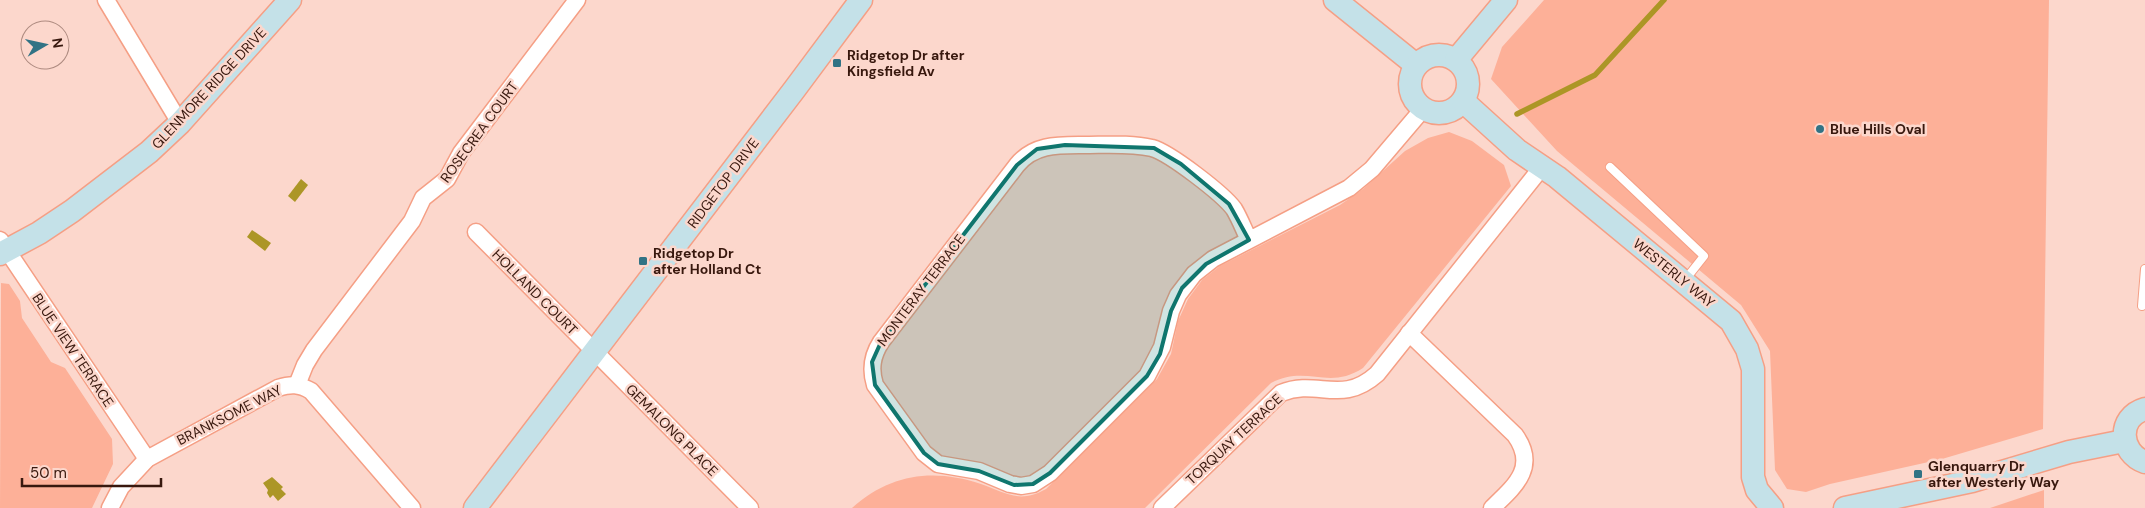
<svg xmlns="http://www.w3.org/2000/svg" width="2145" height="508" font-family="'DM Sans',sans-serif">
<style>
.green{fill:#fdb098}
.water{fill:#ac9626}
.lines{fill:none;stroke-linecap:round;stroke-linejoin:round}
.stream{stroke:#ac9626;stroke-width:5.5}
.lane-casing{stroke:#f59f85;stroke-width:10}
.street-casing{stroke:#f59f85;stroke-width:19}
.secondary-casing{stroke:#f59f85;stroke-width:25}
.lane{stroke:#fff;stroke-width:8}
.street{stroke:#fff;stroke-width:16}
.secondary{stroke:#c4e1e8;stroke-width:22}
.marked{fill:#0f766e;fill-opacity:0.2;stroke:#0f766e;stroke-width:4;stroke-linejoin:round}
.poi-dot{fill:#317385;stroke:#fcd7cc;stroke-width:2}
.labels{text-anchor:middle;dominant-baseline:central;stroke-width:5;stroke-linejoin:round;paint-order:stroke}
.poi-label{font-size:14px;font-weight:bold;fill:#38180e;stroke:#fcd7cc;text-anchor:start}
.street-label{font-size:14px;fill:#38180e;stroke:#fcd7cc}
</style>
<rect width="100%" height="100%" fill="#fcd7cc"/>
<g class="green">
<path d="M 1544,0 L 2049,0 L 2043,429 L 1942,459 L 1830,484 L 1806,492 L 1787,489 L 1775,470 L 1770,351 L 1741,305 L 1557,151 L 1491,79 L 1502,47 Z"/>
<path d="M 1449,132 L 1472,141 L 1504,165 L 1511,186 L 1363,368 C 1328,391 1307,364 1271,383 L 1145,508 L 852,508 C 890,474 933,468 981,484 C 1007,493 1019,504 1046,489 L 1157,379 L 1171,354 L 1178,321 L 1188,299 L 1202,280 L 1220,266 L 1340,205 L 1363,189 L 1405,151 L 1428,138 Z"/>
<path d="M 1,283 L 9,284 L 20,301 L 22,318 L 51,362 L 65,368 L 112,439 L 113,464 L 92,508 L 0,508 Z"/>
<path d="M 2044,490 L 2044,508 L 1990,508 Z"/>
</g>
<g class="water">
<path d="M 301,179 L 308,185 L 295,202 L 288,196 Z"/>
<path d="M 252,230 L 271,243 L 265,251 L 247,237 Z"/>
<path d="M 272,477 L 283,487 L 281,489 L 286,494 L 278,501 L 273,495 L 270,498 L 267,493 L 268,490 L 263,483 Z"/>
</g>
<g class="lines">
<path class="stream" d="M 1517,114 L 1595,75 L 1664,0"/>
<defs>
<g id="lane">
<path d="M 1610,167 L 1704,256 L 1685,280"/>
<path d="M 2142,306 L 2145,269"/>
</g>
<g id="street">
<path d="M 106,0 L 180,123"/>
<path d="M 476,232 L 750,508"/>
<path d="M 0,240 L 147,459"/>
<path d="M 1249,240 C 1244,230 1240,219 1234,209 C 1223,194 1170,153 1152,148 C 1130,143 1106,145 1083,145 C 1058,145 1034,144 1017,165 L 881,342 C 872,356 870,369 875,385 L 924,453 L 938,464 L 979,471 L 1010,484 L 1021,486 L 1033,484 L 1050,473 L 1147,376 L 1162,347 L 1171,311 L 1178,295 L 1194,274 L 1213,259 L 1349,188 L 1372,169 L 1423,109"/>
<path d="M 1409,333 L 1515,435 C 1538,467 1515,486 1492,508"/>
<path d="M 297,385 L 305,365 L 314,350 L 412,221 L 423,198 L 447,179 L 461,153 L 577,0"/>
<path d="M 110,508 L 121,487 L 147,459 L 278,388 C 291,384 299,384 311,391 L 412,508"/>
<path d="M 1162,508 L 1281,393 C 1318,378 1341,406 1377,374 L 1542,167"/>
</g>
<g id="secondary">
<path d="M 1335,0 L 1416,65"/>
<circle cx="1439" cy="84" r="29"/>
<path d="M 1456,60 L 1506,0"/>
<path d="M 1463,101 L 1517,150 L 1557,177 L 1731,321 L 1747,349 L 1753,369 L 1753,477 L 1757,490 L 1772,508"/>
<path d="M 0,254 L 39,233 L 72,211 L 149,152 L 180,123 L 290,0"/>
<path d="M 2145,409 C 2117,417 2119,453 2145,462"/>
<path d="M 475,508 L 794,90 L 861,0"/>
<path d="M 1845,508 L 1972,481 L 2069,452 L 2124,441"/>
</g>
</defs>
<use href="#lane" class="lane-casing"/>
<use href="#street" class="street-casing"/>
<use href="#secondary" class="secondary-casing"/>
<use href="#lane" class="lane"/>
<use href="#street" class="street"/>
<use href="#secondary" class="secondary"/>
</g>
<path class="marked" d="M 1065,145 L 1154,148 L 1181,164 L 1229,204 L 1249,240 L 1206,264 L 1182,288 L 1171,311 L 1160,354 L 1147,376 L 1050,473 L 1033,484 L 1014,485 L 979,471 L 938,464 L 924,453 L 875,385 L 872,362 L 881,342 L 1017,165 L 1037,149 Z"/>
<g class="poi-dot">
<rect x="832" y="58" width="10" height="10" rx="2.5"/>
<circle cx="1820" cy="129" r="5"/>
<rect x="638" y="256" width="10" height="10" rx="2.5"/>
<rect x="1913" y="469" width="10" height="10" rx="2.5"/>
</g>
<g class="labels">
<g class="poi-label">
<text x="847" y="55">Ridgetop Dr after<tspan x="847" dy="16">Kingsfield Av</tspan></text>
<text x="1830" y="129">Blue Hills Oval</text>
<text x="653" y="253">Ridgetop Dr<tspan x="653" dy="16">after Holland Ct</tspan></text>
<text x="1928" y="466">Glenquarry Dr<tspan x="1928" dy="16">after Westerly Way</tspan></text>
</g>
<g class="street-label">
<text transform="translate(209 88) rotate(-47)">GLENMORE RIDGE DRIVE</text>
<text transform="translate(479 132) rotate(-54)">ROSECREA COURT</text>
<text transform="translate(723 183) rotate(-53)">RIDGETOP DRIVE</text>
<text transform="translate(1674 273) rotate(39)">WESTERLY WAY</text>
<text transform="translate(921 290) rotate(-53)">MONTERAY TERRACE</text>
<text transform="translate(535 292) rotate(45)">HOLLAND COURT</text>
<text transform="translate(73 350) rotate(56)">BLUE VIEW TERRACE</text>
<text transform="translate(229 415) rotate(-27)">BRANKSOME WAY</text>
<text transform="translate(672 430) rotate(45)">GEMALONG PLACE</text>
<text transform="translate(1234 439) rotate(-43)">TORQUAY TERRACE</text>
</g>
</g>
<g transform="translate(45 45) rotate(81)"><circle r="24" fill="#fcd7cc" stroke="#ae8b80"/>
<path d="M0-4L9 19L0 12L-9 19Z" fill="#317385"/>
<text y="-8" font-size="14" font-weight="bold" text-anchor="middle" fill="#38180e">N</text>
</g>
<path d="M22 478v8h139v-8" fill="none" stroke="#38180e" stroke-width="2.5"/>
<text x="30" y="478" font-size="15" fill="#38180e" stroke="#fcd7cc" stroke-width="4" paint-order="stroke">50 m</text>
</svg>
